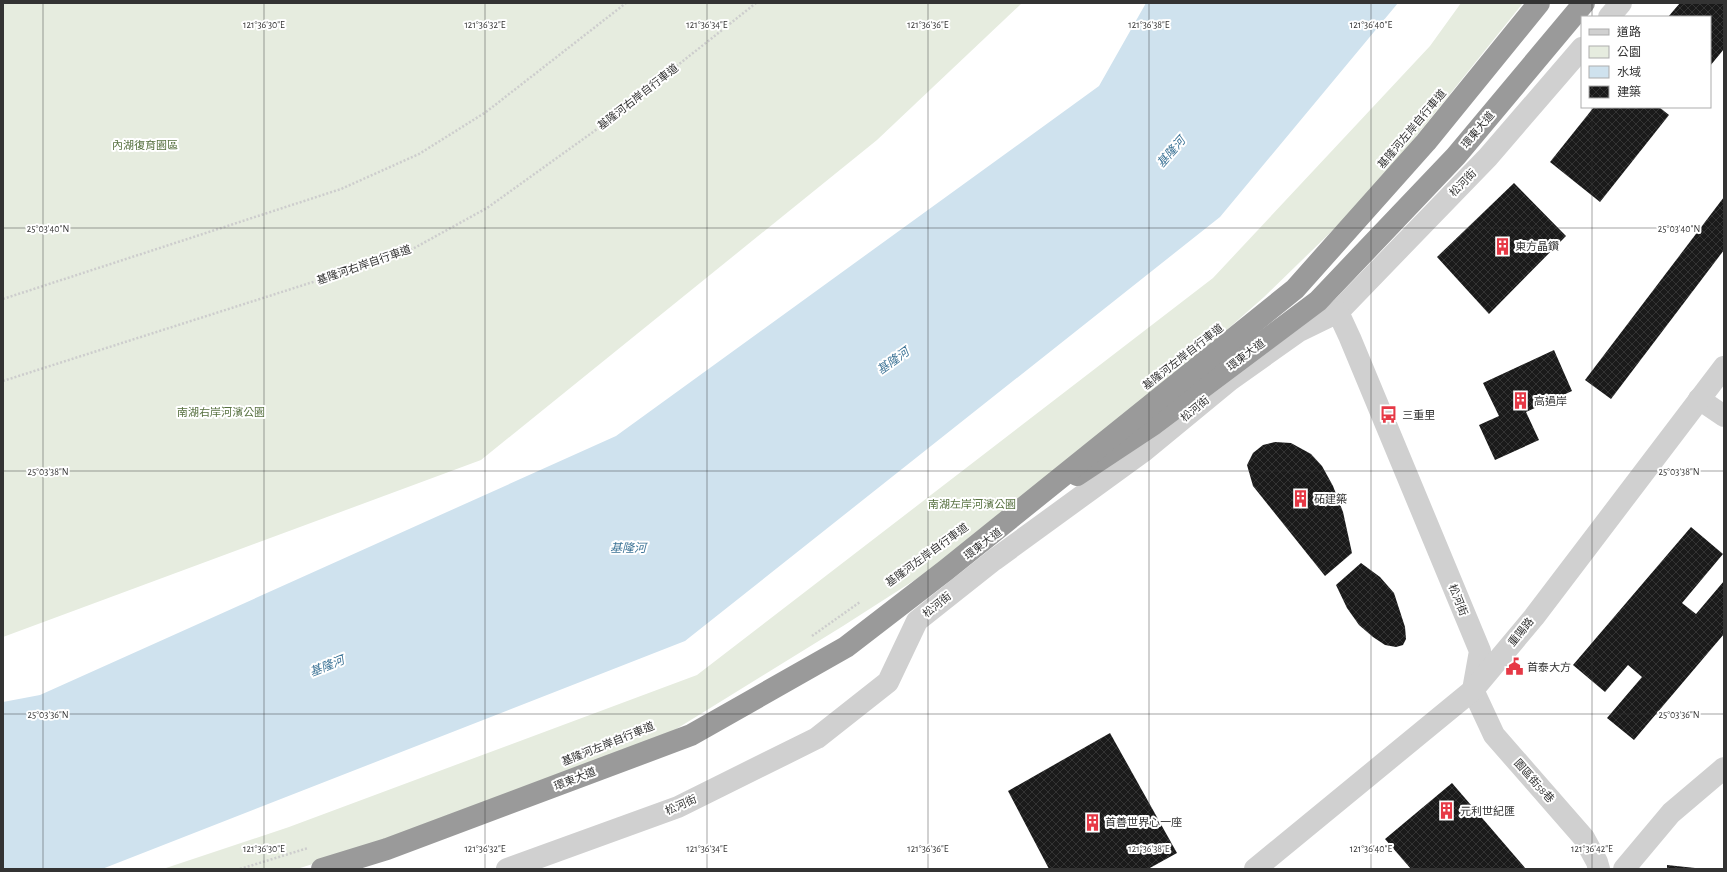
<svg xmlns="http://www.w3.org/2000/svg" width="1727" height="872" font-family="'Alegreya Sans','Noto Sans TC',sans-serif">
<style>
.green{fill:#e6ecdf}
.water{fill:#cfe2ee}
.building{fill:url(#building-cross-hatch)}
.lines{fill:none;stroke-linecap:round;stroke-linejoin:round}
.path{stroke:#cdcdcd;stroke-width:2.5;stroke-dasharray:2 2;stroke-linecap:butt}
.minor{stroke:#d0d0d0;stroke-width:22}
.highway{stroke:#9a9a9a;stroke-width:22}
.highway-bridge{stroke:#9a9a9a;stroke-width:22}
.ticks{fill:none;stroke:#333;stroke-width:1;stroke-opacity:0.45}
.labels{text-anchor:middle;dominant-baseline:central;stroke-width:4;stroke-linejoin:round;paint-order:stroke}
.street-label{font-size:11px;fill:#333;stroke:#fff}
.park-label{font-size:11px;fill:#56703f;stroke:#fff}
.poi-label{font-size:11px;fill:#333;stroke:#fff;text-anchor:start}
.water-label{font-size:12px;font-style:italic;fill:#3f7597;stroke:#fff}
.ticks-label{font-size:10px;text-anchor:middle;fill:#333;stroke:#fff;stroke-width:4;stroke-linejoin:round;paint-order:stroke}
</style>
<defs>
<pattern id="building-cross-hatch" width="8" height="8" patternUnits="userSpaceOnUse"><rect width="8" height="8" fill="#1a1a1a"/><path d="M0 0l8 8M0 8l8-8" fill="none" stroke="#333"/></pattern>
</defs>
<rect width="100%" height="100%" fill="#fff"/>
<g class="green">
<path d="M 3,3 L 1022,3 L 877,140 L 481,460 L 3,637 Z"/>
<path d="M 1461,3 L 1523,3 L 1369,195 L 1264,297 L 1125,420 L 988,533 L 843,626 L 673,731 L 448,821 L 297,869 L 163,869 L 289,827 L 697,675 L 1213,278 L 1430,46 Z"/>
</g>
<path class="water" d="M 1146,3 L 1398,3 L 1220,217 L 685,641 L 102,869 L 3,869 L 3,702 L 40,695 L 616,436 L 1099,86 Z"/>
<g class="building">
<path d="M 1680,3 L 1724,3 L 1724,49 L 1710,66 L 1710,17 L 1668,17 Z"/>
<path d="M 1594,107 L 1659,107 L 1669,115 L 1600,202 L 1550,162 Z"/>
<path d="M 1514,183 L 1566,236 L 1489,314 L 1437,257 Z"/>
<path d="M 1724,197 L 1724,250 L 1611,399 L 1585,380 Z"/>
<path d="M 1554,350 L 1572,391 L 1526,412 L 1539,440 L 1495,460 L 1479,425 L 1499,416 L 1483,383 Z"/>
<path d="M 1275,442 L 1291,443 L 1311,454 L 1322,466 L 1333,486 L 1343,512 L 1352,553 L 1325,576 L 1253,486 L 1247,465 L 1253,453 L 1263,445 Z"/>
<path d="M 1691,527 L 1723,554 L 1682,603 L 1696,614 L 1724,581 L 1724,634 L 1634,740 L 1607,718 L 1642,677 L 1628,665 L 1605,692 L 1573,665 Z"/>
<path d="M 1361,563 L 1380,577 L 1394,593 L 1405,627 L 1406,639 L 1403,645 L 1396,647 L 1385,645 L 1373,637 L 1359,625 L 1347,608 L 1336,585 Z"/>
<path d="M 1110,733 L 1177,853 L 1148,869 L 1049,869 L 1008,791 Z"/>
<path d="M 1452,783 L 1526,869 L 1411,869 L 1385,839 Z"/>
<path d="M 1667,865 L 1695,868 L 1695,869 L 1667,869 Z"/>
</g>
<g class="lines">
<g class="path">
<path d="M 3,299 L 341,189 L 419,154 L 486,112 L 626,3"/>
<path d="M 3,381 L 407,252 L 487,208 L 600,127 L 756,3"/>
<path d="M 812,636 L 860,602"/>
<path d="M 240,869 L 308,848"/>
</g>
<g class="minor">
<path d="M 1609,17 L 1621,3"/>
<path d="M 1338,312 L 1488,157 L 1582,48"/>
<path d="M 1699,399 L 1724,416"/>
<path d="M 1473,690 L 1494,735 L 1584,838 L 1597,862 L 1599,869"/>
<path d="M 507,869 L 678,807 L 817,738 L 888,682 L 917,621 L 994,560 L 1145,450 L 1230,380 L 1299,331 L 1338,312 L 1350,338 L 1480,651 L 1473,690"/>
<path d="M 1255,869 L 1473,690 L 1534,617 L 1724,367"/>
<path d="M 1624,869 L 1671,813 L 1724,768"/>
</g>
<path class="highway" d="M 1077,475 L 1154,424 L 1318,301 L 1456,156 L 1584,3"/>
<path class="highway-bridge" d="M 322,869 L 387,849 L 691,735 L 846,647 L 946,570 L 1295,289 L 1426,142 L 1539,3"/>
</g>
<path class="ticks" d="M 43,3 L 43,869M 264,3 L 264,869M 485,3 L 485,869M 707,3 L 707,869M 928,3 L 928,869M 1149,3 L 1149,869M 1371,3 L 1371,869M 1592,3 L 1592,17M 1592,107 L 1592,869M 3,228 L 1724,228M 3,471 L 1724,471M 3,714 L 1724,714"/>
<defs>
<symbol id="building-bare" viewBox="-9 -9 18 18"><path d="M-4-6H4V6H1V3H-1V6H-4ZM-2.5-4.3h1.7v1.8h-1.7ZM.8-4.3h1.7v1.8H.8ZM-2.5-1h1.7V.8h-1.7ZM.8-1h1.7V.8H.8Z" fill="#e63946" stroke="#fff" stroke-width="2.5" paint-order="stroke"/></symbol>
<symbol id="bus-bare" viewBox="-9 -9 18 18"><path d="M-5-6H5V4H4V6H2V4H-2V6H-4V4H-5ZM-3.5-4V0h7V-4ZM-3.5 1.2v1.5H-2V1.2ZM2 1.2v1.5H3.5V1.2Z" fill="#e63946" stroke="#fff" stroke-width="2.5" paint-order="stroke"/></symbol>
<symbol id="civic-bare" viewBox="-9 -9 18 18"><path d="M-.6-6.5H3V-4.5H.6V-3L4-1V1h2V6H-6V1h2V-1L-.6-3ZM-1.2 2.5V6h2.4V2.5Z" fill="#e63946" stroke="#fff" stroke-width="2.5" paint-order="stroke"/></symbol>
</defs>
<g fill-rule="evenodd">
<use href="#building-bare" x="1490" y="234" width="25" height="25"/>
<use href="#building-bare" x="1508" y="388" width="25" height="25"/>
<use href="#bus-bare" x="1376" y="402" width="25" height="25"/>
<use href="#building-bare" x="1288" y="486" width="25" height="25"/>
<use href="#civic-bare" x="1502" y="654" width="25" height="25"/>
<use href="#building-bare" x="1434" y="798" width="25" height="25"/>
<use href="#building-bare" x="1080" y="810" width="25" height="25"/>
</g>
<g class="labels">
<g class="street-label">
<text transform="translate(638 97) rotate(-38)">基隆河右岸自行車道</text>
<text transform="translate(1412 129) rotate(-50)">基隆河左岸自行車道</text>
<text transform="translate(1478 130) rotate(-50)">環東大道</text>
<text transform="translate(1463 183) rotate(-46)">松河街</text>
<text transform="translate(364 265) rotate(-19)">基隆河右岸自行車道</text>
<text transform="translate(1246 355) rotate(-37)">環東大道</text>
<text transform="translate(1183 357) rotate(-38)">基隆河左岸自行車道</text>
<text transform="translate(1195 409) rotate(-40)">松河街</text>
<text transform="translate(983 544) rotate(-37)">環東大道</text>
<text transform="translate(927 555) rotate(-36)">基隆河左岸自行車道</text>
<text transform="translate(1458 600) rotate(68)">松河街</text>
<text transform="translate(937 605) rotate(-39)">松河街</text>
<text transform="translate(1521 632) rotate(-51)">重陽路</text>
<text transform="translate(608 744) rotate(-22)">基隆河左岸自行車道</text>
<text transform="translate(575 779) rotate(-21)">環東大道</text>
<text transform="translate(1534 781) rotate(48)">園區街58巷</text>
<text transform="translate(681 805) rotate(-24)">松河街</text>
</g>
<g class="park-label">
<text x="145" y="145">內湖復育園區</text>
<text x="221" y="412">南湖右岸河濱公園</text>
<text x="972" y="504">南湖左岸河濱公園</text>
</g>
<g class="poi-label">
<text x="1515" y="246">東方晶鑽</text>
<text x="1534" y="401">高過岸</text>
<text x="1402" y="415">三重里</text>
<text x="1314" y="499">砳建築</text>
<text x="1527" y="667">首泰大方</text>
<text x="1460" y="811">元利世紀匯</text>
<text x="1105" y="822">首善世界心一座</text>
</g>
<g class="water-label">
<text transform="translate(1171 152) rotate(-49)">基隆河</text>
<text transform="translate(893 361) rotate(-36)">基隆河</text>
<text x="628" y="548">基隆河</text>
<text transform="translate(327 666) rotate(-22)">基隆河</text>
</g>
</g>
<g class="ticks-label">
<text x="264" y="28">121°36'30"E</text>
<text x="485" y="28">121°36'32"E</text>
<text x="707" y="28">121°36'34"E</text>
<text x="928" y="28">121°36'36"E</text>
<text x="1149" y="28">121°36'38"E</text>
<text x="1371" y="28">121°36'40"E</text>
<text x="48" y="232">25°03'40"N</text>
<text x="1679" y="232">25°03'40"N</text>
<text x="48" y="475">25°03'38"N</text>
<text x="1679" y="475">25°03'38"N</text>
<text x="48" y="718">25°03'36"N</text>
<text x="1679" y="718">25°03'36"N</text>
<text x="264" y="852">121°36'30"E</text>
<text x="485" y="852">121°36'32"E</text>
<text x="707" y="852">121°36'34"E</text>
<text x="928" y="852">121°36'36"E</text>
<text x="1149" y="852">121°36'38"E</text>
<text x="1371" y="852">121°36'40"E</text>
<text x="1592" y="852">121°36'42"E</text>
</g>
<rect width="1727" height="872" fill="none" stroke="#333333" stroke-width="8"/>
<rect x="1581" y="16" width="130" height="92" fill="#ffffff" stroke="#adadad"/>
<rect x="1589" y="29" width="20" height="6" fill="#d0d0d0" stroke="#adadad"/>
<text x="1617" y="36" font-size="12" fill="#333333">道路</text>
<rect x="1589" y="46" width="20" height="12" fill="#e6ecdf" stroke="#adadad"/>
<text x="1617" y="56" font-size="12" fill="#333333">公園</text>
<rect x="1589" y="66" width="20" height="12" fill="#cfe2ee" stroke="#adadad"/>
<text x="1617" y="76" font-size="12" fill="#333333">水域</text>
<rect x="1589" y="86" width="20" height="12" fill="url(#building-cross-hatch)" stroke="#adadad"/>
<text x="1617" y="96" font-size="12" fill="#333333">建築</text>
</svg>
